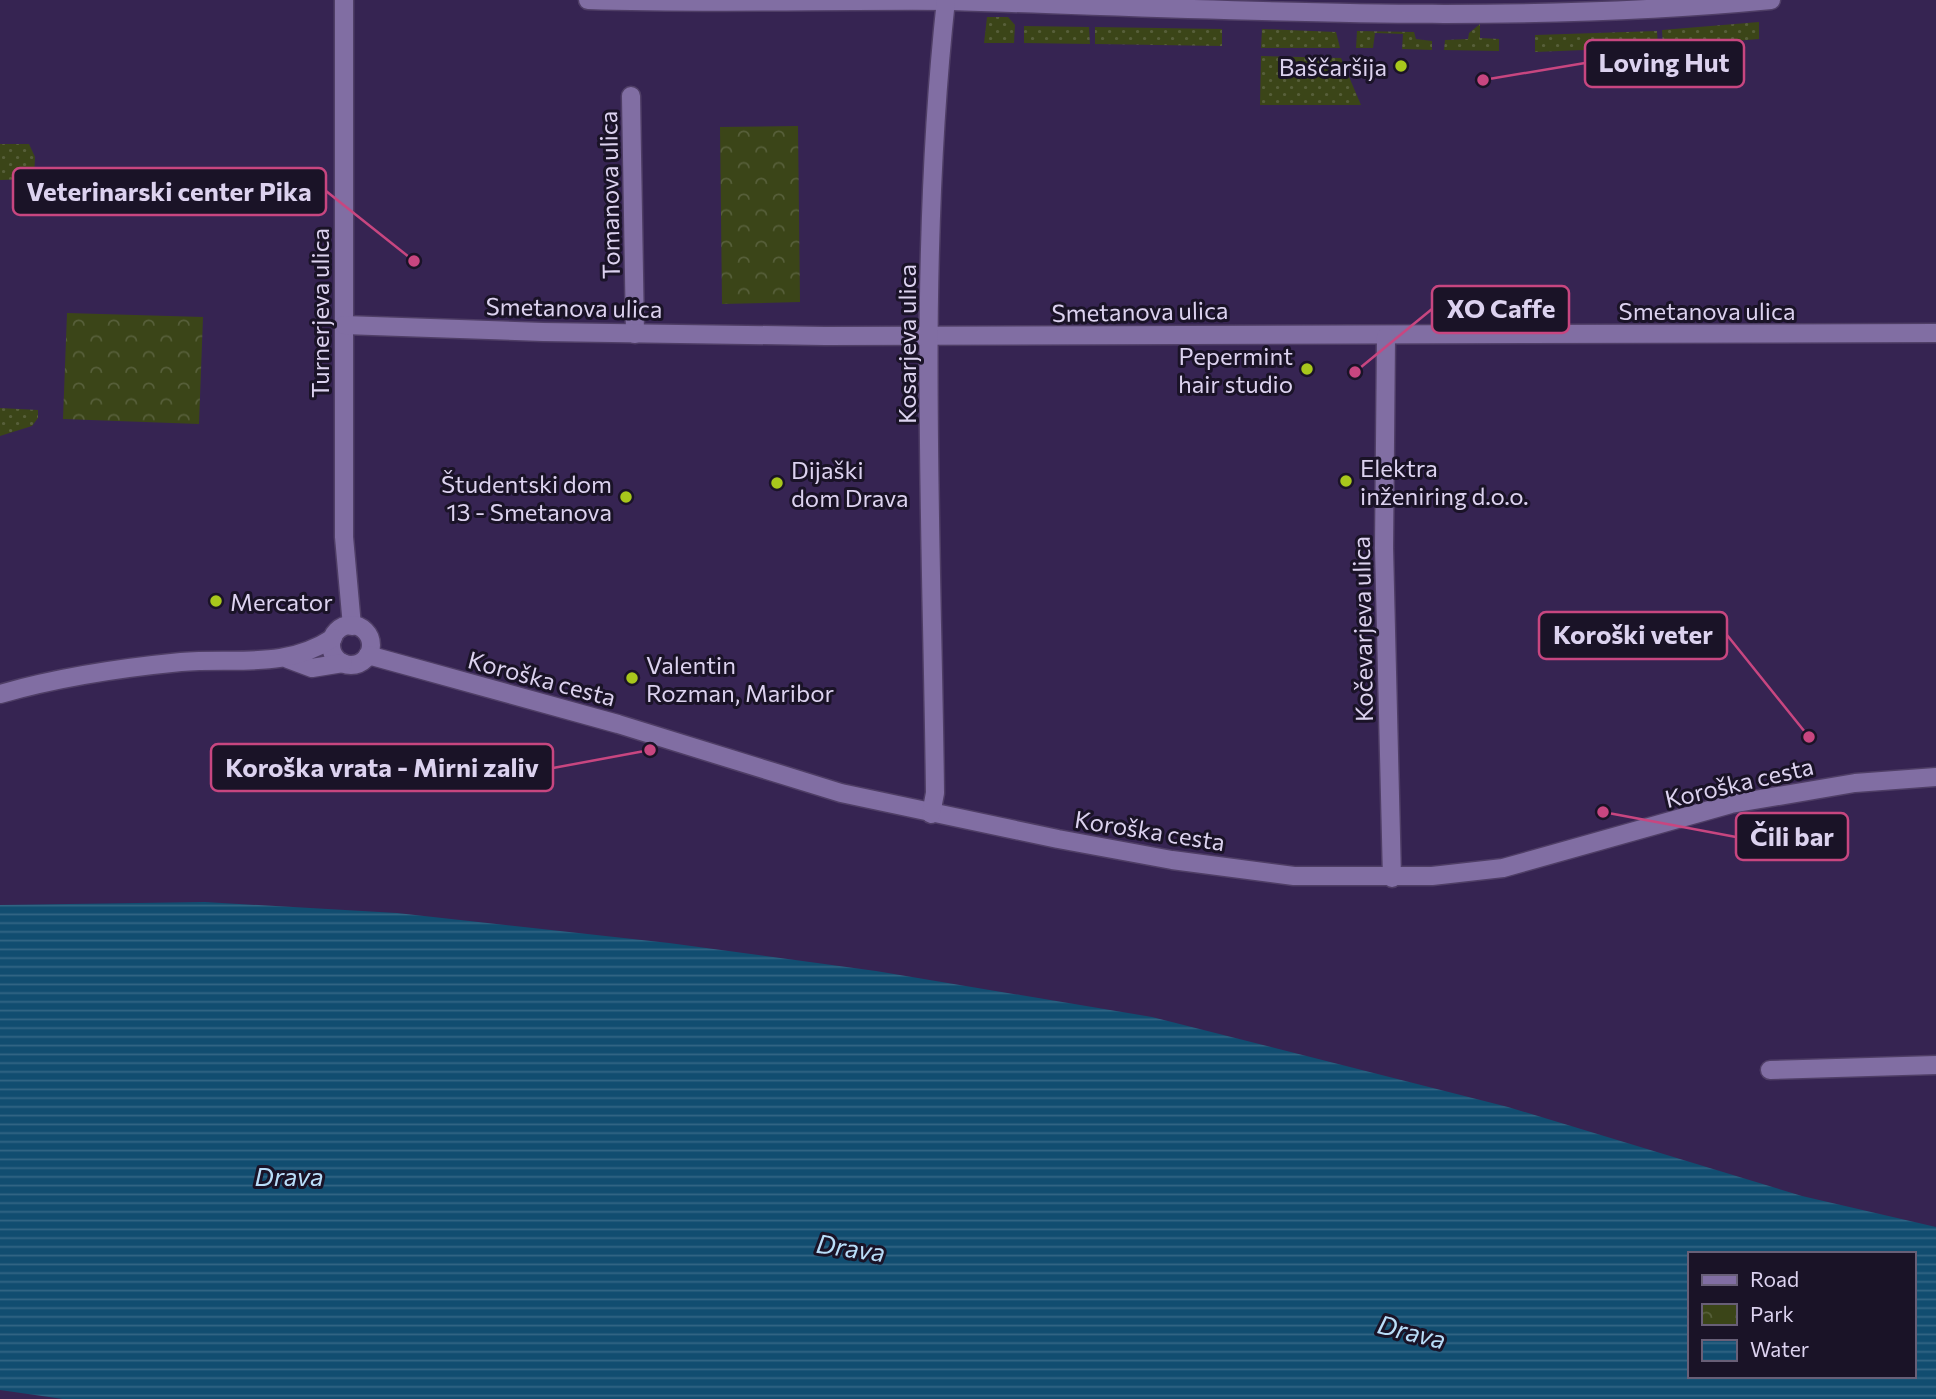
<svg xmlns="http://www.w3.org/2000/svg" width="1936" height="1399" font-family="Commissioner,sans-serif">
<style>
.grass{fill:url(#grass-dots)}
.park{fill:url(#park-crowns)}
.water{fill:url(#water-rules);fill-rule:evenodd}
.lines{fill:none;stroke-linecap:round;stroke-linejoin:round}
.minor-casing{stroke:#4f3e66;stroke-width:21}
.minor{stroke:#816ea3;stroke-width:18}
.poi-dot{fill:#a8c71c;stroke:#1a1327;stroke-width:2.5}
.labels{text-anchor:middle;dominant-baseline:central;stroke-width:6;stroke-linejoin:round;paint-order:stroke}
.poi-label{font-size:24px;fill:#dcd2ef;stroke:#1a1327;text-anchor:start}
.street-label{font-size:24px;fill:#dcd2ef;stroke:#1a1327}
.water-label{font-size:26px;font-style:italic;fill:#b9ddf8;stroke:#1a1327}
.leader{fill:none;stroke:#c84680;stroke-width:2.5}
.callout-dot{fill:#c84680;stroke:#1a1327;stroke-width:2.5}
.callout{fill:#1a1327;stroke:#c84680;stroke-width:2.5}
.callout-label{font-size:26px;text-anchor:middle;font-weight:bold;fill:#dcd2ef}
</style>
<defs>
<pattern id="grass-dots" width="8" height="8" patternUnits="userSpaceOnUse" patternTransform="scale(1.75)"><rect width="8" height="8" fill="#3b4518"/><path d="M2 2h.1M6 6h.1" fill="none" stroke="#575f3a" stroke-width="1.8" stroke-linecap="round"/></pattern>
<pattern id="park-crowns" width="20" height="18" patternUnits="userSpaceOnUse" patternTransform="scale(1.75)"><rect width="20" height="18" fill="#3b4518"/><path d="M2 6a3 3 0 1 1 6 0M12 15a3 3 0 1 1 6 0" fill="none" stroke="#575f3a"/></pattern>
<pattern id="water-rules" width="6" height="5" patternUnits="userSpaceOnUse" patternTransform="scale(1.75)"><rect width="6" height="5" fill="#114d70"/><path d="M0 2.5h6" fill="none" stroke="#336685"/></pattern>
</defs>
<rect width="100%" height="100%" fill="#362452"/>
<g class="grass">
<path d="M 987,17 L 1008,17 L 1015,25 L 1014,43 L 984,43 Z"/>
<path d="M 1759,22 L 1759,39 L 1663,47 L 1662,30 Z"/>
<path d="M 1480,24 L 1480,38 L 1499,39 L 1499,51 L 1444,50 L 1445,40 L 1468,39 L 1469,33 Z"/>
<path d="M 1024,26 L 1089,27 L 1090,44 L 1024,43 Z"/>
<path d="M 1095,27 L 1222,29 L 1222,46 L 1095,44 Z"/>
<path d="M 1262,29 L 1336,32 L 1340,48 L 1261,48 Z"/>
<path d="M 1357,31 L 1414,32 L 1416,39 L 1432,41 L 1432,50 L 1402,49 L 1403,34 L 1375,33 L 1373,48 L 1356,48 Z"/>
<path d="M 1657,31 L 1658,47 L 1535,52 L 1535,35 Z"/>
<path d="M 1261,56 L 1341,58 L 1361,105 L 1260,105 Z"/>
<path d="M 0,144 L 29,144 L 35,157 L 34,179 L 0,180 Z"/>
<path d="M 0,408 L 38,410 L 38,418 L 32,426 L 0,436 Z"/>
</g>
<g class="park">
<path d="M 798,126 L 800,302 L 722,304 L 720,127 Z"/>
<path d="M 67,313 L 203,317 L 199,424 L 63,419 Z"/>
</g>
<path class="water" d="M 205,902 L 397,913 L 669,943 L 876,971 L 1152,1017 L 1508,1107 L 1802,1196 L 1936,1227 L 1936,1399 L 63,1399 L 0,1390 L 0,905 ZM 1689,1254 L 1913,1254 L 1913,1376 L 1689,1376 Z"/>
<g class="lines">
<defs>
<g id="minor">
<path d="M 344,0 L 344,537 L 352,626"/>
<path d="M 588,0 C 709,4 830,0 951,1 C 1224,9 1499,26 1771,0"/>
<path d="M 631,96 L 635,334"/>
<path d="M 344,325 L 543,332 L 825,336 L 1936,333"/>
<path d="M 1386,337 L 1384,548 L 1392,878"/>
<circle cx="351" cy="645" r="20"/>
<path d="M 368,655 L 618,724 L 841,793 L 1058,839 L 1172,860 L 1294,876 L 1432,876 L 1503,868 L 1731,804 L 1855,783 L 1936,777"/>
<path d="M 288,659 L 312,668 L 343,663"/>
<path d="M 0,694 C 59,677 119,668 181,662 C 236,657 284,670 333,638"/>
<path d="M 931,814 L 935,793 C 932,530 917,263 946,0"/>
<path d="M 1770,1070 L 1936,1065"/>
</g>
</defs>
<use href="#minor" class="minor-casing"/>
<use href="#minor" class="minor"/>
</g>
<g class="poi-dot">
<circle cx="1401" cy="66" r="7"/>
<circle cx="1307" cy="369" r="7"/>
<circle cx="1346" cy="481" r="7"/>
<circle cx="777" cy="483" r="7"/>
<circle cx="626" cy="497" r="7"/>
<circle cx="216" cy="601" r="7"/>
<circle cx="632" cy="678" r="7"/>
</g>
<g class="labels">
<g class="poi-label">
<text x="1387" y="66" text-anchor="end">Baščaršija</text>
<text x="1293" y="355" text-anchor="end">Pepermint<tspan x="1293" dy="28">hair studio</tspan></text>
<text x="1360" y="467">Elektra<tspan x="1360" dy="28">inženiring d.o.o.</tspan></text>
<text x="791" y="469">Dijaški<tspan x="791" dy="28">dom Drava</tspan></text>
<text x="612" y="483" text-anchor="end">Študentski dom<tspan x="612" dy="28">13 - Smetanova</tspan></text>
<text x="230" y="601">Mercator</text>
<text x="646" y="664">Valentin<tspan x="646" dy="28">Rozman, Maribor</tspan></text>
</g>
<g class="street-label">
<text transform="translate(609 195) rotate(-91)">Tomanova ulica</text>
<text transform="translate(574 307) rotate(1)">Smetanova ulica</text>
<text x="1707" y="310">Smetanova ulica</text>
<text transform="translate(1140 311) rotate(-1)">Smetanova ulica</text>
<text transform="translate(319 313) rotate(-90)">Turnerjeva ulica</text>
<text transform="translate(906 344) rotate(-90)">Kosarjeva ulica</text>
<text transform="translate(1362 629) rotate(-91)">Kočevarjeva ulica</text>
<text transform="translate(542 678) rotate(15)">Koroška cesta</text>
<text transform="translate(1739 782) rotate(-13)">Koroška cesta</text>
<text transform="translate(1150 830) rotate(9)">Koroška cesta</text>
</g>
<g class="water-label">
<text x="289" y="1175">Drava</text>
<text transform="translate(851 1247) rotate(8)">Drava</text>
<text transform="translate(1412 1331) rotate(14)">Drava</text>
</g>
</g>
<path class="leader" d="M1483 80L1585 63M414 261L326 191M1355 372L1432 309M1809 737L1727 635M650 750L553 768M1603 812L1736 837"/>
<g class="callout-dot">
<circle cx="1483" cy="80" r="7"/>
<circle cx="414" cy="261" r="7"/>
<circle cx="1355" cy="372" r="7"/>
<circle cx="1809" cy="737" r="7"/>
<circle cx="650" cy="750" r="7"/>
<circle cx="1603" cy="812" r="7"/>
</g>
<g class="callout">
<rect x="1585" y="40" width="159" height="47" rx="7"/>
<rect x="13" y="168" width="313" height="47" rx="7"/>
<rect x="1432" y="286" width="137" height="47" rx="7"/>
<rect x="1539" y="612" width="188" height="47" rx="7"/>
<rect x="211" y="744" width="342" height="47" rx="7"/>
<rect x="1736" y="813" width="112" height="47" rx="7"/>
</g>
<g class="callout-label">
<text x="1664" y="72">Loving Hut</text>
<text x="169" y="201">Veterinarski center Pika</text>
<text x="1501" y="318">XO Caffe</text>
<text x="1633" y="644">Koroški veter</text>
<text x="382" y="777">Koroška vrata - Mirni zaliv</text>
<text x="1792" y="846">Čili bar</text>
</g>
<rect x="1688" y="1252" width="228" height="126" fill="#1a1327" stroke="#685f77" stroke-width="2"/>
<rect x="1702" y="1275" width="35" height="10" fill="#816ea3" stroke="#685f77" stroke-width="2"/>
<text x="1750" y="1287" font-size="21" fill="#dcd2ef">Road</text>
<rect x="1702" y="1304" width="35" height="21" fill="url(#park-crowns)" stroke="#685f77" stroke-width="2"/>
<text x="1750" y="1322" font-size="21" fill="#dcd2ef">Park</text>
<rect x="1702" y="1340" width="35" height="21" fill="url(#water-rules)" stroke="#685f77" stroke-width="2"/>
<text x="1750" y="1357" font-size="21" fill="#dcd2ef">Water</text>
</svg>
